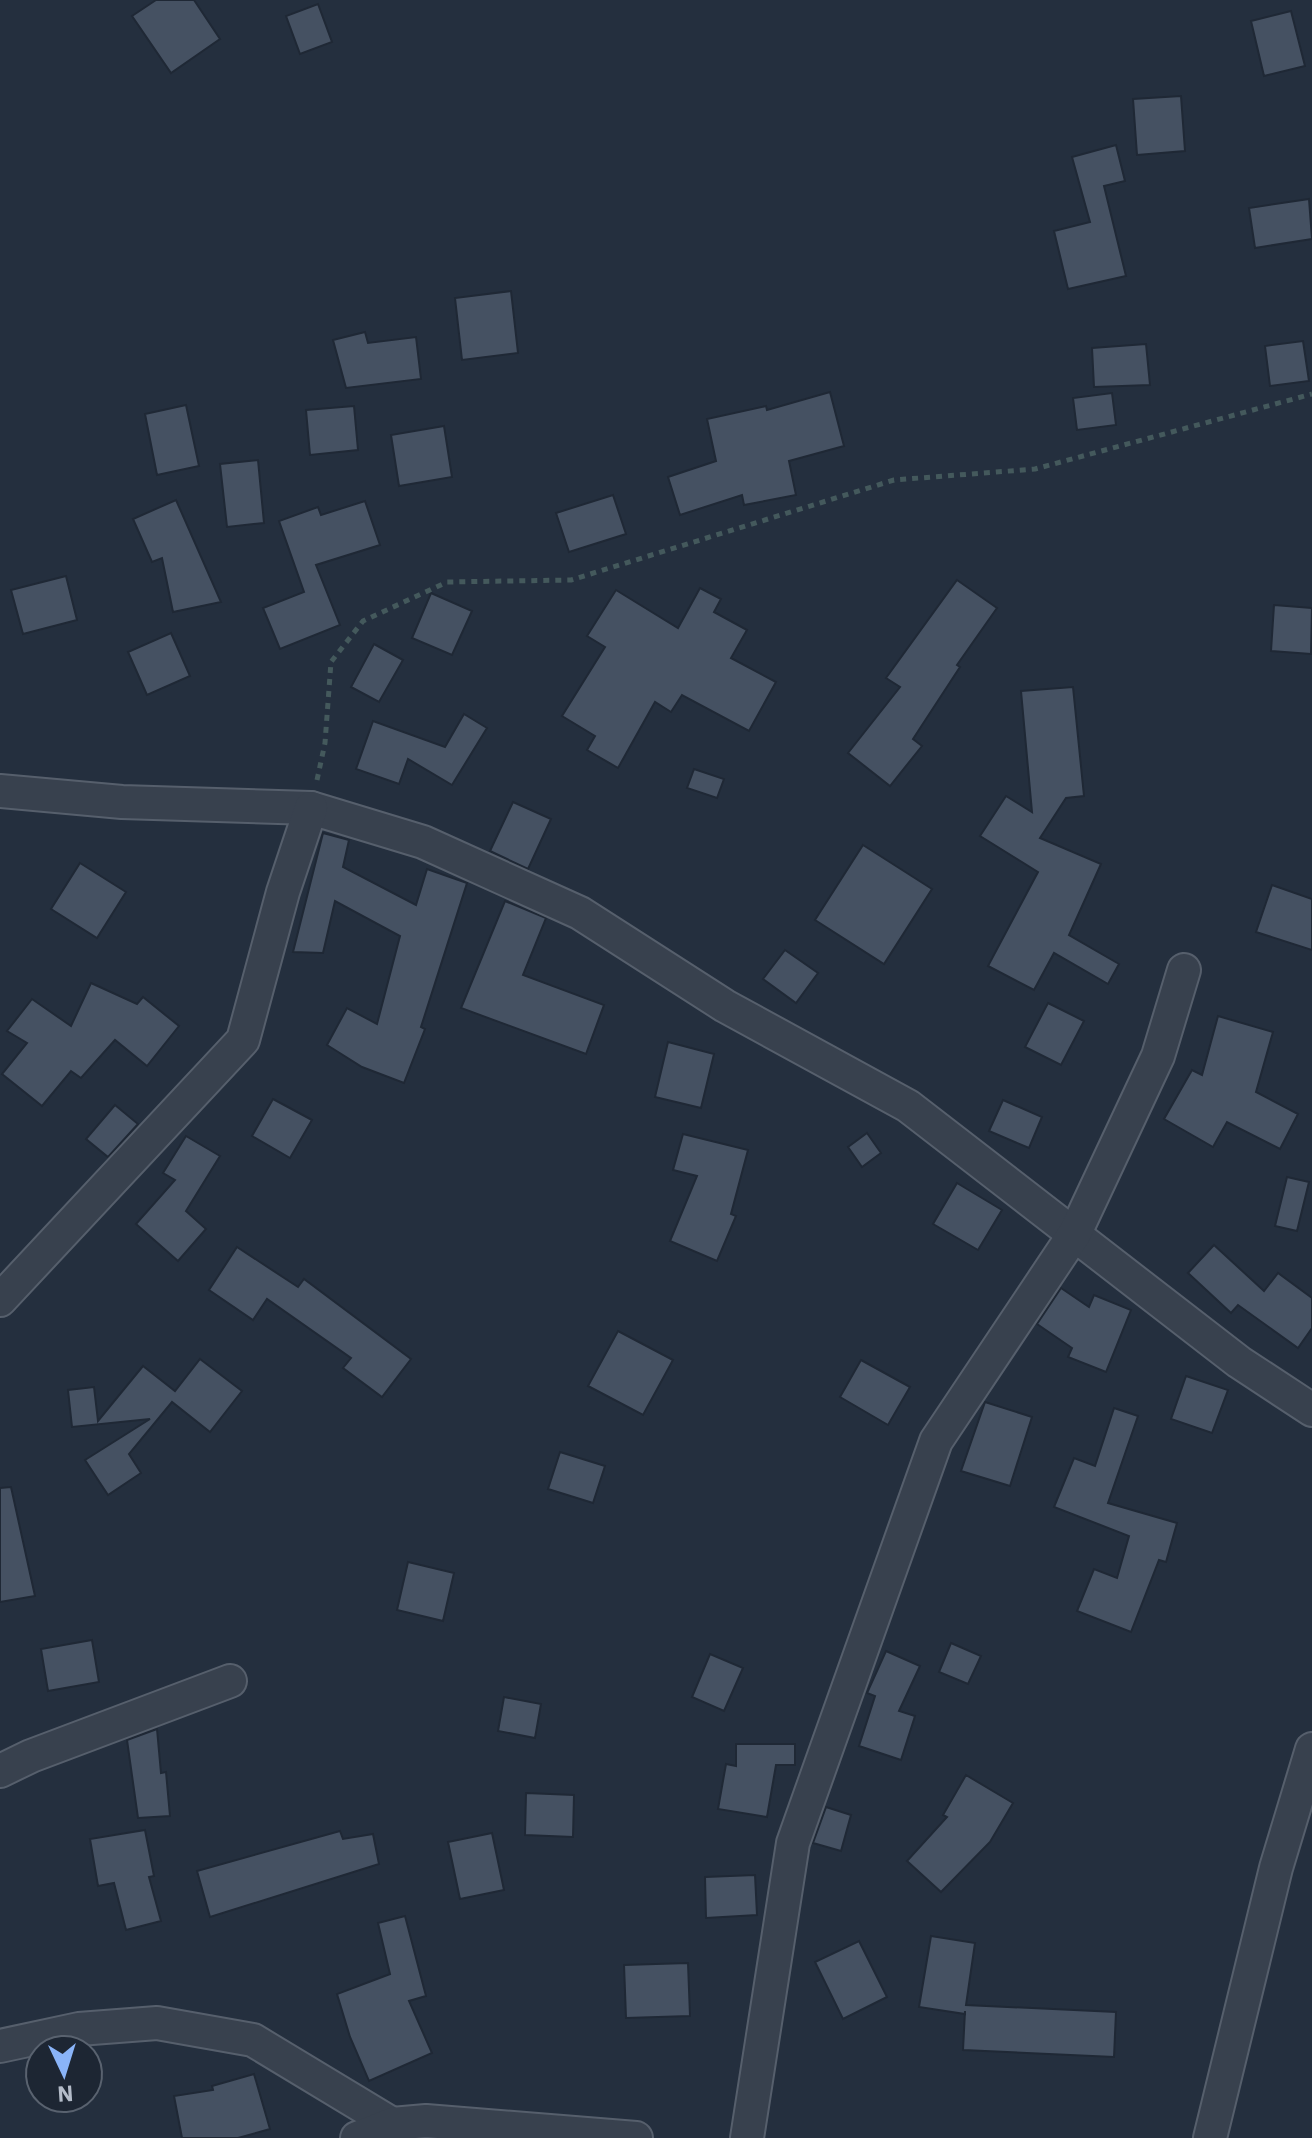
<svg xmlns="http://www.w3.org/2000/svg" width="1312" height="2138" font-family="'IBM Plex Sans',sans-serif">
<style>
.building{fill:#455162;stroke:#1f2835;stroke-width:2}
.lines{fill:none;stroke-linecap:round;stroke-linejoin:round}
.minor-casing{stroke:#565f6c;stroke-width:36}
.path{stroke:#44595c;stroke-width:5;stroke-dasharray:6 6;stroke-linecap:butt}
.minor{stroke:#38414e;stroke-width:32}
</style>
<rect width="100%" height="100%" fill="#242f3e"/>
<g class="building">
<path d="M 156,0 L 194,0 L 220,39 L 171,73 L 132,16 Z"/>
<path d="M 318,4 L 332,42 L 300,54 L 286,16 Z"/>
<path d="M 1291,11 L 1305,66 L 1264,76 L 1251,21 Z"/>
<path d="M 1181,96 L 1185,151 L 1137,155 L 1133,99 Z"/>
<path d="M 1116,145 L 1125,181 L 1104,186 L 1126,276 L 1068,289 L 1054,231 L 1090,222 L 1072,157 Z"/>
<path d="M 1309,199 L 1312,239 L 1255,248 L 1249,208 Z"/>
<path d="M 511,291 L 518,353 L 462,360 L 455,298 Z"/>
<path d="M 365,332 L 368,343 L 416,337 L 421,379 L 346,388 L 333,340 Z"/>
<path d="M 1303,341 L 1309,381 L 1270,386 L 1265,346 Z"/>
<path d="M 1146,344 L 1150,385 L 1094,387 L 1092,348 Z"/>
<path d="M 830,392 L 844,446 L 789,461 L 796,495 L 744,505 L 742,495 L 680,515 L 668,477 L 716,461 L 707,419 L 766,406 L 767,410 Z"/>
<path d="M 1112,393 L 1116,425 L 1077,430 L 1073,398 Z"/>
<path d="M 186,405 L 199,466 L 157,475 L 145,414 Z"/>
<path d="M 354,406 L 358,450 L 310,455 L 306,410 Z"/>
<path d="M 444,426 L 452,477 L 399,486 L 391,435 Z"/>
<path d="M 258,460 L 264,523 L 227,527 L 220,464 Z"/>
<path d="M 613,495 L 626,534 L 569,552 L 556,513 Z"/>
<path d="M 176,500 L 221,602 L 173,612 L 162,558 L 152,562 L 133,519 Z"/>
<path d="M 365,501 L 380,545 L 316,565 L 340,625 L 280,649 L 263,608 L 304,592 L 279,521 L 318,507 L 321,515 Z"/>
<path d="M 66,576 L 77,620 L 23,634 L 11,590 Z"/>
<path d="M 957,580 L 997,608 L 957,665 L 960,667 L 913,739 L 922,746 L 890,786 L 848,753 L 900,687 L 886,678 Z"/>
<path d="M 700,588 L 721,599 L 714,612 L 747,630 L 731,658 L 776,682 L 749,731 L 682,695 L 671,712 L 655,702 L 618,768 L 587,750 L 595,736 L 562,716 L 605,647 L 587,636 L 616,590 L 678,628 Z"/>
<path d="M 431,593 L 472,611 L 452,655 L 412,638 Z"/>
<path d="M 1274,605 L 1312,608 L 1311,654 L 1271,651 Z"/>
<path d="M 171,633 L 190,676 L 147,695 L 128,652 Z"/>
<path d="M 374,644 L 403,660 L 379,702 L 351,687 Z"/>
<path d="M 1073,687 L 1084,796 L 1066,798 L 1040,838 L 1101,864 L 1069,935 L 1119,964 L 1108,984 L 1054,953 L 1034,990 L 988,966 L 1038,872 L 980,836 L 1006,796 L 1032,812 L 1021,691 Z"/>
<path d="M 464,714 L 487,728 L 452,785 L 408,759 L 399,784 L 356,769 L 373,721 L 445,747 Z"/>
<path d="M 694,769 L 724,779 L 717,798 L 687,788 Z"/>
<path d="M 513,802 L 551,819 L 528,869 L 490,851 Z"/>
<path d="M 323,833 L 349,840 L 343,867 L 416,905 L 427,869 L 467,883 L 421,1027 L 425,1029 L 404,1083 L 362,1067 L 327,1045 L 347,1008 L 377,1024 L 400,936 L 335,901 L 323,953 L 293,952 Z"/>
<path d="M 863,845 L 932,889 L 884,964 L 815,920 Z"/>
<path d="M 80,863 L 126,892 L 97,938 L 51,909 Z"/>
<path d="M 1272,885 L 1312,899 L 1312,950 L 1256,932 Z"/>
<path d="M 505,901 L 546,918 L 523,975 L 604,1005 L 586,1054 L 461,1008 Z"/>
<path d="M 785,950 L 818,973 L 796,1003 L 763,979 Z"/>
<path d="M 91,983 L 137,1004 L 143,997 L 179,1026 L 147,1066 L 115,1040 L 81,1078 L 71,1071 L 42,1106 L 2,1074 L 27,1043 L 7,1031 L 32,999 L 71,1026 Z"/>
<path d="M 1048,1003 L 1084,1021 L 1061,1065 L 1025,1047 Z"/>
<path d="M 1218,1016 L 1273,1032 L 1256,1092 L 1298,1114 L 1280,1149 L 1227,1122 L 1213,1147 L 1164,1119 L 1192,1070 L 1202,1075 Z"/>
<path d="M 668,1042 L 714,1054 L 701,1108 L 655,1097 Z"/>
<path d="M 273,1099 L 312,1120 L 290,1158 L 252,1136 Z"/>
<path d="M 1003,1100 L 1042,1117 L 1029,1148 L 989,1131 Z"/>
<path d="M 115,1105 L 138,1124 L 108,1157 L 86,1139 Z"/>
<path d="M 867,1133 L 881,1153 L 862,1167 L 848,1147 Z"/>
<path d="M 683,1134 L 748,1150 L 731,1214 L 736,1216 L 717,1261 L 670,1241 L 697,1176 L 673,1170 Z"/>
<path d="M 186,1136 L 220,1156 L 186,1211 L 206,1229 L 178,1261 L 136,1224 L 175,1180 L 163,1173 Z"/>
<path d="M 1287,1177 L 1309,1182 L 1297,1231 L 1275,1226 Z"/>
<path d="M 957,1183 L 1002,1210 L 978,1250 L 933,1224 Z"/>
<path d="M 1214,1245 L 1264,1291 L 1278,1273 L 1312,1298 L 1312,1328 L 1298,1348 L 1238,1305 L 1231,1313 L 1188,1273 Z"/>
<path d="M 237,1247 L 298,1287 L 304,1279 L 411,1359 L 382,1397 L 343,1368 L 351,1358 L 267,1299 L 253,1320 L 209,1290 Z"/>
<path d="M 1061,1288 L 1089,1307 L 1094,1295 L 1131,1310 L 1106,1372 L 1068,1357 L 1072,1348 L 1037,1324 Z"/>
<path d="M 618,1331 L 673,1360 L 643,1415 L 588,1386 Z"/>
<path d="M 200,1359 L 242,1391 L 210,1432 L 172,1402 L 129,1454 L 141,1473 L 108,1495 L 85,1460 L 150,1419 L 72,1427 L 68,1390 L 94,1387 L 98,1421 L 143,1366 L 175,1391 Z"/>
<path d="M 861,1360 L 910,1387 L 888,1425 L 840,1397 Z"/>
<path d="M 1186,1376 L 1228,1390 L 1212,1433 L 1171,1419 Z"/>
<path d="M 985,1402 L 1032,1417 L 1010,1486 L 961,1471 Z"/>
<path d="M 1114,1408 L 1138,1416 L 1108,1503 L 1177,1523 L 1166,1562 L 1159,1560 L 1131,1632 L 1077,1611 L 1094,1569 L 1117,1578 L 1129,1536 L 1054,1507 L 1074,1458 L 1095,1466 Z"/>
<path d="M 560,1452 L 605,1466 L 593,1503 L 548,1489 Z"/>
<path d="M 11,1487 L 35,1596 L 0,1602 L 0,1488 Z"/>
<path d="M 408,1562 L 454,1573 L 443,1621 L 397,1610 Z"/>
<path d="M 92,1640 L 99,1682 L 48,1691 L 41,1649 Z"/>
<path d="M 951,1643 L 981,1656 L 968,1684 L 939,1672 Z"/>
<path d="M 886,1651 L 920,1666 L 899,1711 L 915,1716 L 901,1760 L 859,1746 L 875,1696 L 867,1693 Z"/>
<path d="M 710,1654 L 743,1668 L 724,1711 L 692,1697 Z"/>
<path d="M 504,1697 L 541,1704 L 535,1738 L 498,1731 Z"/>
<path d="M 157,1729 L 161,1773 L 166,1772 L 170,1816 L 138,1818 L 127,1740 Z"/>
<path d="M 736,1744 L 795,1744 L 795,1765 L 776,1765 L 767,1817 L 718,1809 L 726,1764 L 736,1766 Z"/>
<path d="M 966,1775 L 1013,1803 L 990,1842 L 941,1892 L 907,1861 L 947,1817 L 943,1815 Z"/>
<path d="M 526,1793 L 574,1795 L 573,1837 L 525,1835 Z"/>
<path d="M 826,1807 L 851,1815 L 841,1851 L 813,1843 Z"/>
<path d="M 145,1830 L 154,1876 L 149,1877 L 161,1921 L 126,1930 L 114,1883 L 98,1886 L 90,1839 Z"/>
<path d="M 340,1831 L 343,1839 L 373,1834 L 379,1864 L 210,1917 L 197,1871 Z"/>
<path d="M 492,1833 L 504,1890 L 460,1899 L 448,1842 Z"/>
<path d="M 755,1875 L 757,1915 L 706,1918 L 705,1877 Z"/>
<path d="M 405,1916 L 426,1996 L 409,2001 L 432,2053 L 369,2081 L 350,2037 L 337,1994 L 390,1974 L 378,1923 Z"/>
<path d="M 931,1936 L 975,1943 L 966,2005 L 1116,2012 L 1114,2057 L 963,2050 L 965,2011 L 965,2014 L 919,2007 Z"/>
<path d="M 859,1941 L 887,1997 L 843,2019 L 815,1962 Z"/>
<path d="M 688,1963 L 690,2016 L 626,2018 L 624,1965 Z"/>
<path d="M 254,2074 L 270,2129 L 238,2138 L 182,2138 L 174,2096 L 213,2090 L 212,2086 Z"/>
</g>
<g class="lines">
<defs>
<g id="minor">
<path d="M 0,791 L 122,802 L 311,808 L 423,842 L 580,913 L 725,1006 L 908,1106 L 1239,1362 L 1312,1410"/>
<path d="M 0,1300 L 243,1040 L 283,892 L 311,808"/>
<path d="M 0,1771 L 31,1756 L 230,1681"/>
<path d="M 0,2046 L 79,2029 L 157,2023 L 253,2040 L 392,2124"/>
<path d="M 357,2138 L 392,2124 L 426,2121 L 636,2138"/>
<path d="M 747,2138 L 793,1843 L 936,1441 L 1075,1233 L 1158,1056 L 1184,970"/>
<path d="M 1210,2138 L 1276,1868 L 1312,1749"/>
</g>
</defs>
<use href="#minor" class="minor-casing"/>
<path class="path" d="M 317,780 L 325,743 L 331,662 L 363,621 L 447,582 L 571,580 L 894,480 L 1035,469 L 1312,394"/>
<use href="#minor" class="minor"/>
</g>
<g transform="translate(64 2074) rotate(176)"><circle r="38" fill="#1d2633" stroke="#59626f" stroke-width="2"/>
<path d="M0-6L14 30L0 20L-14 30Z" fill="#8ab4f8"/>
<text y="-12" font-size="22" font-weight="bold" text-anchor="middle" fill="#b4bcc9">N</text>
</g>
</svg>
